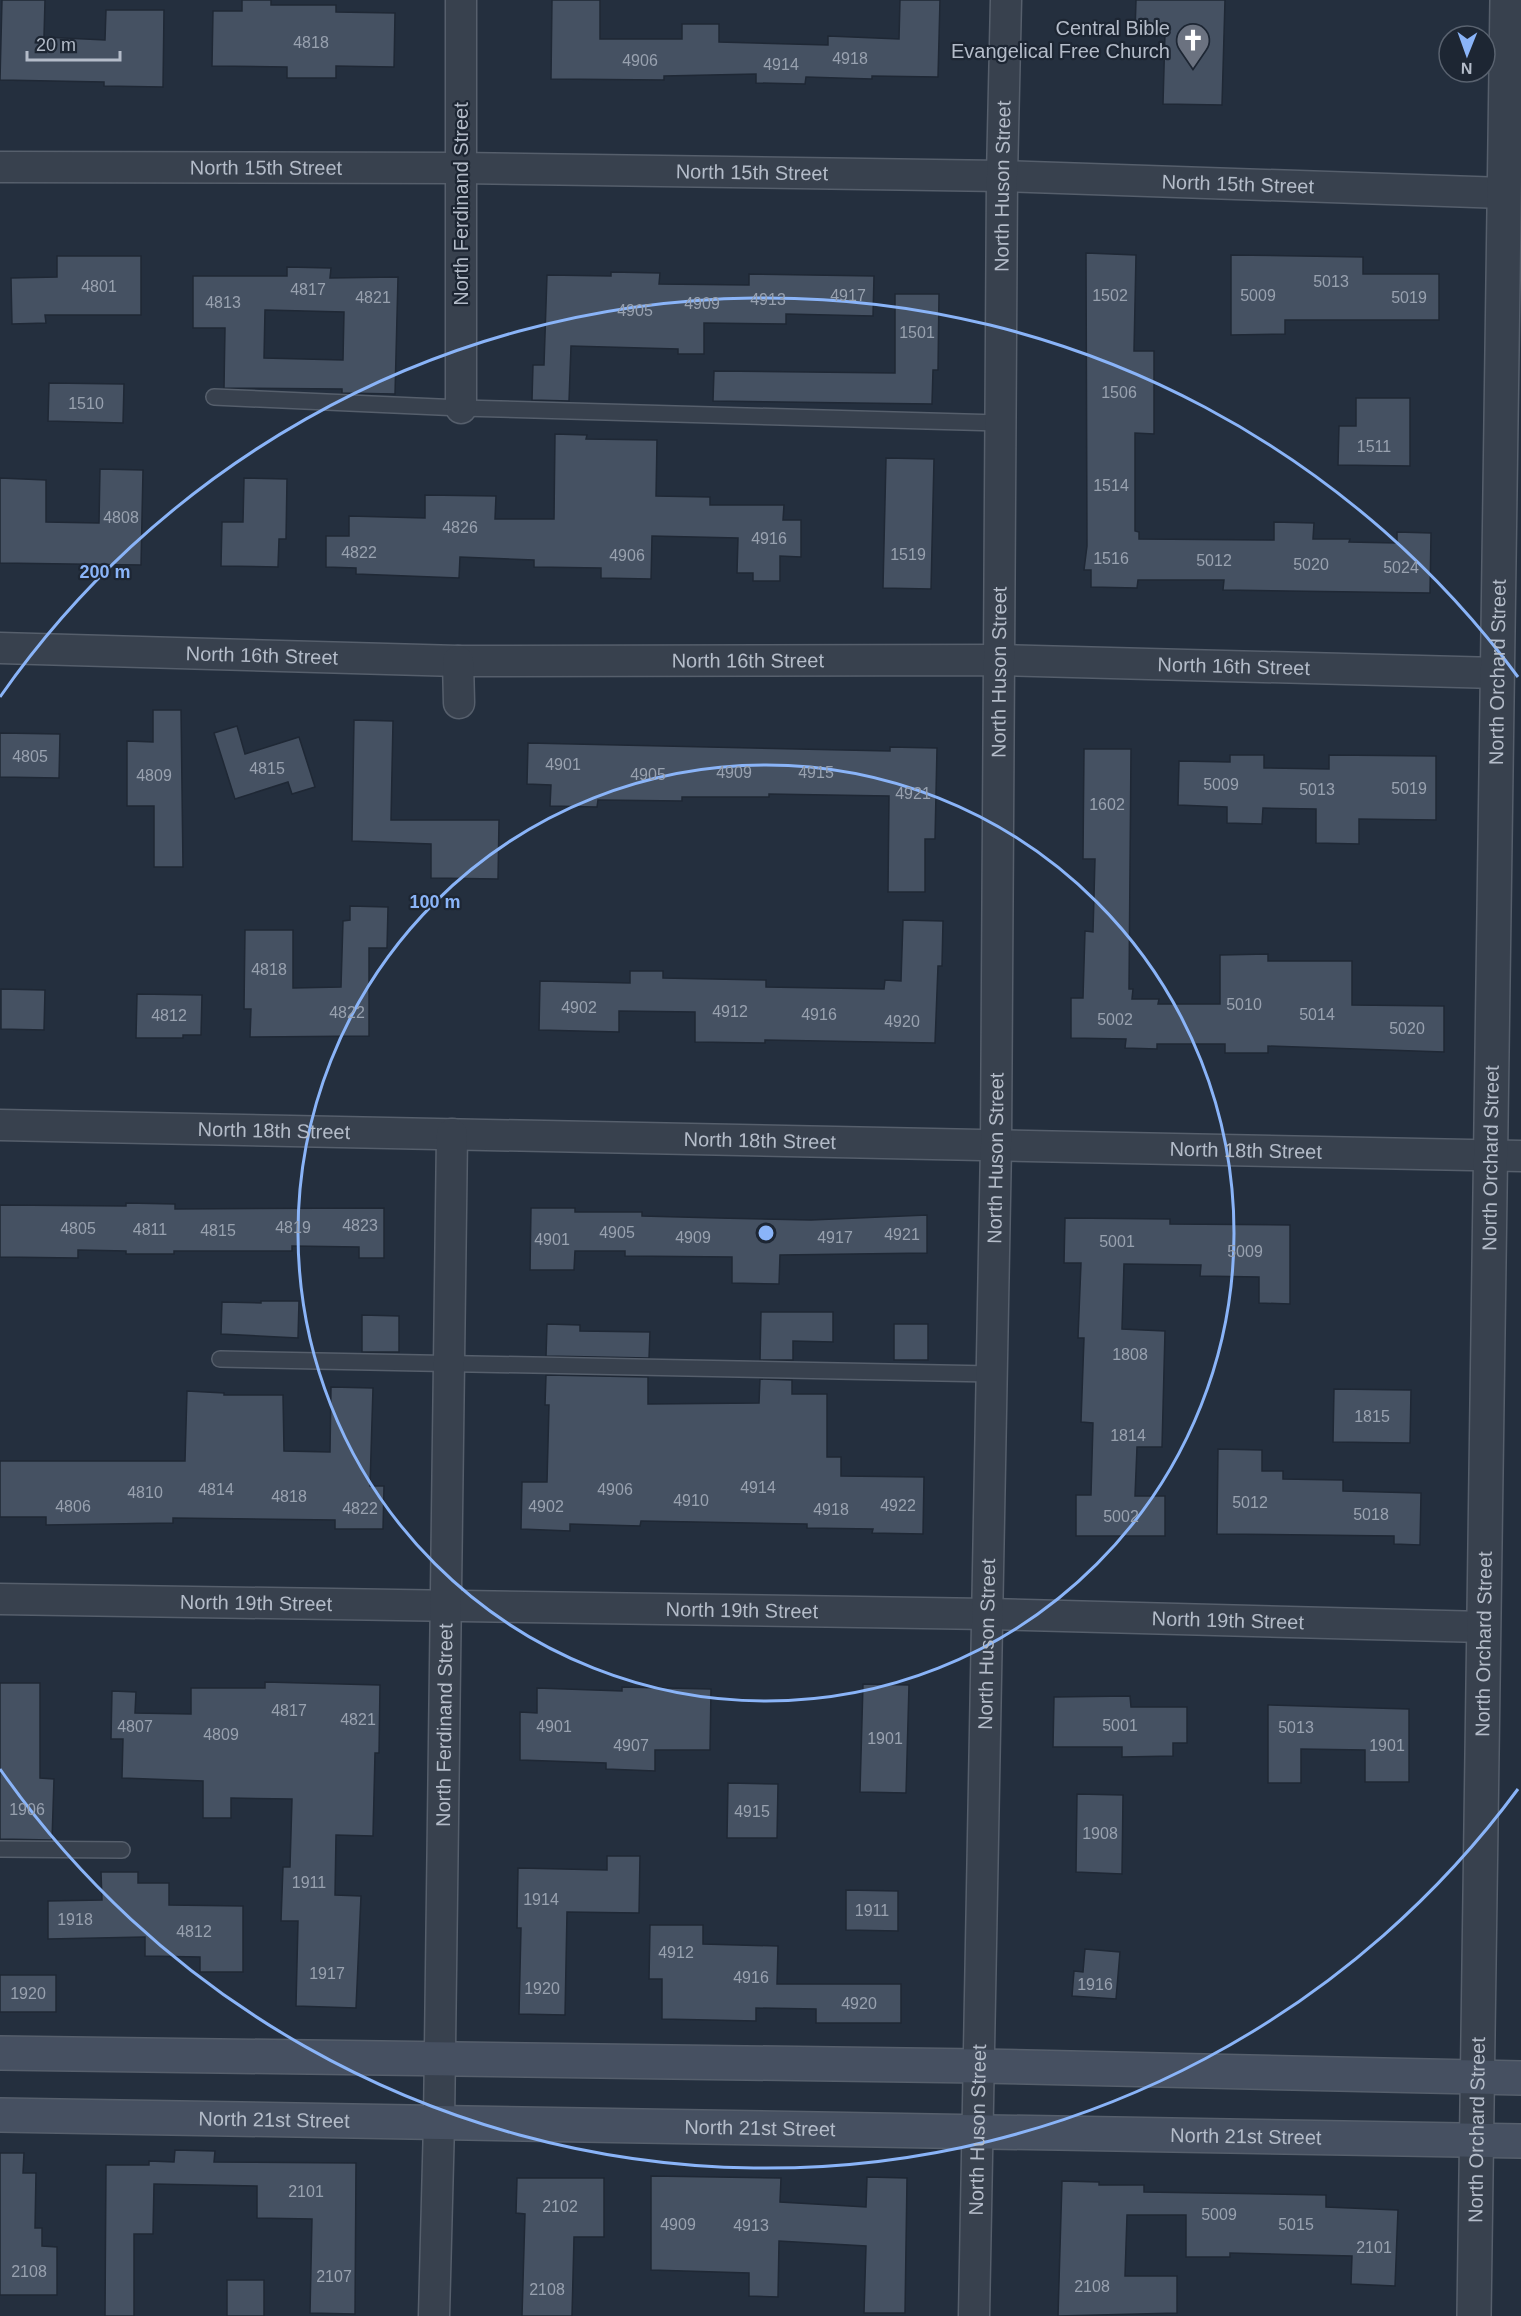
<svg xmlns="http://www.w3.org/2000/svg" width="1521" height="2316" font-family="Arial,sans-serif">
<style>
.building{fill:#455162;stroke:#1f2835;stroke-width:1.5;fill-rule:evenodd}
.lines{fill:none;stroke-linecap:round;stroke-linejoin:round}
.service-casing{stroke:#565f6c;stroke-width:18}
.minor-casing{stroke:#565f6c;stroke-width:33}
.tertiary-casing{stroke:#565f6c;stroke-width:36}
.secondary-casing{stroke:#565f6c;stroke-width:36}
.service{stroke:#38414e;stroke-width:15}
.minor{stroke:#38414e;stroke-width:30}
.tertiary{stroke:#38414e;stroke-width:33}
.secondary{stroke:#465061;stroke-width:33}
.ring{fill:none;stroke:#8ab4f8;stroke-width:3}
.labels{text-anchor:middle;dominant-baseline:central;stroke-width:4.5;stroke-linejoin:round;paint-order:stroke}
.number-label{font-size:16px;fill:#98a1af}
.poi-label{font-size:20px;fill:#b4bcc9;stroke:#1d2633;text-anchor:end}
.street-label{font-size:20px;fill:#b4bcc9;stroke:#1d2633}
.centre{fill:#8ab4f8;stroke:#1d2633;stroke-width:3}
.ring-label{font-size:18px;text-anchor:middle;font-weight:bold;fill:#8ab4f8;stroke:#1d2633;stroke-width:4.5;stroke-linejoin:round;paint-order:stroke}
</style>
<rect width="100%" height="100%" fill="#242f3e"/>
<g class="building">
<path d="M 2,0 L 45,0 L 44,37 L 105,40 L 106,10 L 164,10 L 163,87 L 104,86 L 104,82 L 0,80 Z"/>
<path d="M 242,0 L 271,0 L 271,5 L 336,5 L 336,12 L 395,13 L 394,67 L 336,66 L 336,78 L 287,78 L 287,67 L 212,66 L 213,11 L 242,11 Z"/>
<path d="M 552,0 L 600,0 L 600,39 L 682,39 L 682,24 L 719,24 L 719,42 L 828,45 L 828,36 L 899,39 L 900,0 L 940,0 L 938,77 L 872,76 L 872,79 L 806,77 L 805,84 L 756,83 L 756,74 L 664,76 L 664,80 L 551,79 Z"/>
<path d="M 1136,0 L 1225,0 L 1222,105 L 1163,104 L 1165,33 L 1135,33 Z"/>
<path d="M 1086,253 L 1136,255 L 1134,351 L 1154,351 L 1154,434 L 1135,433 L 1135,531 L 1139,532 L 1139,539 L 1274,540 L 1274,522 L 1314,523 L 1313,539 L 1350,539 L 1349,542 L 1397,543 L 1397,532 L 1431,533 L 1430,593 L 1223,590 L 1224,580 L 1138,580 L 1137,588 L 1091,587 L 1091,570 L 1084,570 L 1087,546 Z"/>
<path d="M 1231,255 L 1363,257 L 1363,274 L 1439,274 L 1439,320 L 1285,320 L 1285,334 L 1231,335 Z"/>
<path d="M 57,256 L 141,256 L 141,315 L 45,315 L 46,323 L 12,324 L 11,278 L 57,277 Z"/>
<path d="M 287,267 L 331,268 L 330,278 L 398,277 L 395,394 L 342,393 L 342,389 L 224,388 L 225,328 L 193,328 L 193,276 L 287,276 ZM 265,310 L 344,312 L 343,360 L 264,358 Z"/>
<path d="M 611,272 L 660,273 L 659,284 L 749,285 L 749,274 L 874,276 L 873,316 L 786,314 L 786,324 L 704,323 L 704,354 L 678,354 L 678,349 L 571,346 L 569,401 L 532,400 L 533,365 L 544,365 L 547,275 L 611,276 Z"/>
<path d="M 895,294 L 939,294 L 938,370 L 933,370 L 932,404 L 713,401 L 714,371 L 895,373 Z"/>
<path d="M 49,383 L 124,384 L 123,423 L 48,421 Z"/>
<path d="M 1356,398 L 1410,398 L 1410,466 L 1338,465 L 1339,426 L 1356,426 Z"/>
<path d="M 555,434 L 587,435 L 586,439 L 657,440 L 656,496 L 710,497 L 710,505 L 784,505 L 783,520 L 801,520 L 801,557 L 780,556 L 780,581 L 753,581 L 753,573 L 737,573 L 738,538 L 652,536 L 651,579 L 601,578 L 601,568 L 534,567 L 534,560 L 460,557 L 459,578 L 356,574 L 356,568 L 326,567 L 326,536 L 349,536 L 349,516 L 425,518 L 425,495 L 496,496 L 495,519 L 554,519 Z"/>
<path d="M 886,458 L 934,459 L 931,589 L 883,588 Z"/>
<path d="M 100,469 L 143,470 L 141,565 L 0,563 L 0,478 L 46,480 L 46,522 L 99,523 Z"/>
<path d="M 244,478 L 287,479 L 286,539 L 279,539 L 278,567 L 221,566 L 222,522 L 243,522 Z"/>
<path d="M 153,710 L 181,710 L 183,867 L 154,867 L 154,806 L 127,806 L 127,741 L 153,742 Z"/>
<path d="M 354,720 L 393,721 L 391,820 L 499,820 L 498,879 L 431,878 L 431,844 L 352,841 Z"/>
<path d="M 237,726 L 245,754 L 299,737 L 315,787 L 292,794 L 288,782 L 235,799 L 214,733 Z"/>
<path d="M 0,733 L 60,734 L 59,778 L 0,777 Z"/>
<path d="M 528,743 L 890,751 L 890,747 L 937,748 L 935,839 L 925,839 L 925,892 L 888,892 L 889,796 L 769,794 L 769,797 L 682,797 L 682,801 L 598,800 L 597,807 L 550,806 L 551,785 L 527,784 Z"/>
<path d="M 1084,749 L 1131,749 L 1129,989 L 1133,989 L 1132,999 L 1159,999 L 1158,1004 L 1220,1004 L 1220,955 L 1268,954 L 1268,961 L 1352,961 L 1352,1005 L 1444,1006 L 1444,1052 L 1268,1046 L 1268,1053 L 1225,1053 L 1225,1044 L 1157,1044 L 1157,1049 L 1125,1048 L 1126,1039 L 1071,1038 L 1071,998 L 1083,998 L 1085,931 L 1093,932 L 1095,859 L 1083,859 Z"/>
<path d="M 1230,755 L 1264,755 L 1264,768 L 1329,769 L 1329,755 L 1436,756 L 1436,820 L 1359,819 L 1359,844 L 1316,843 L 1316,809 L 1263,808 L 1262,824 L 1227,823 L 1227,807 L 1178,805 L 1179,761 L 1230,762 Z"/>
<path d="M 350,906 L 388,907 L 387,948 L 369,948 L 369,1036 L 250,1037 L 251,1009 L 244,1009 L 245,930 L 293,930 L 293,988 L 341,987 L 343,921 L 350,920 Z"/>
<path d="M 903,920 L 943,921 L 942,966 L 938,966 L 935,1043 L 765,1040 L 765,1043 L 695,1042 L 695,1012 L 619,1011 L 619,1032 L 539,1030 L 540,981 L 630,983 L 630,971 L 663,971 L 663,978 L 766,980 L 766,987 L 884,989 L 885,980 L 901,981 Z"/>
<path d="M 1,989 L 45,990 L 44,1030 L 1,1029 Z"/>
<path d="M 137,994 L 202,995 L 201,1035 L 183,1035 L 183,1038 L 136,1038 Z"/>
<path d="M 126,1203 L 175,1204 L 175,1209 L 384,1208 L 384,1258 L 359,1258 L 359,1247 L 292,1246 L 292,1251 L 174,1251 L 174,1254 L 126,1254 L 126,1251 L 78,1250 L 78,1258 L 0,1257 L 0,1205 L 126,1206 Z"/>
<path d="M 531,1208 L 575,1208 L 575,1212 L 642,1212 L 642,1216 L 718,1218 L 811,1220 L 927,1215 L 927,1253 L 780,1255 L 779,1284 L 732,1283 L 732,1257 L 625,1256 L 625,1251 L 575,1251 L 574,1270 L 530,1270 Z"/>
<path d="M 1065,1218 L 1170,1219 L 1170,1224 L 1290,1225 L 1290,1304 L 1259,1303 L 1259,1277 L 1200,1276 L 1201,1265 L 1124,1264 L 1122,1329 L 1165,1331 L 1162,1447 L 1137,1447 L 1135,1496 L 1165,1496 L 1165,1536 L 1076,1536 L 1076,1495 L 1091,1495 L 1093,1423 L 1081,1422 L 1084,1338 L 1078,1338 L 1081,1263 L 1064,1263 Z"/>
<path d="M 261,1301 L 299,1301 L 298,1338 L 221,1334 L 222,1302 L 261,1303 Z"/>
<path d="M 761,1312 L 833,1312 L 833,1342 L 793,1341 L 793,1360 L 760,1360 Z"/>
<path d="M 362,1315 L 399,1316 L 399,1352 L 362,1352 Z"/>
<path d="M 547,1324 L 580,1325 L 580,1331 L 650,1332 L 649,1358 L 546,1356 Z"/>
<rect x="894" y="1324" width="34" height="36"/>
<path d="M 546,1375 L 648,1377 L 648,1404 L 759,1403 L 760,1379 L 792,1380 L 792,1394 L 827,1394 L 827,1457 L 841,1457 L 841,1476 L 924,1477 L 923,1534 L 872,1533 L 873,1529 L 807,1528 L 807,1524 L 641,1521 L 640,1526 L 570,1524 L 570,1531 L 521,1529 L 522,1482 L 547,1482 L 549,1405 L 545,1405 Z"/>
<path d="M 331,1387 L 373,1388 L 370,1486 L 384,1486 L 383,1529 L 335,1529 L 335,1520 L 173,1518 L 173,1523 L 46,1525 L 46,1517 L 0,1517 L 0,1461 L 185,1461 L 187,1391 L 224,1393 L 224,1395 L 283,1395 L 284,1451 L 330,1452 Z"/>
<path d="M 1334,1389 L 1411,1390 L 1410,1443 L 1333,1442 Z"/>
<path d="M 1218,1449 L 1262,1450 L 1262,1471 L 1283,1471 L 1283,1479 L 1343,1480 L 1343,1491 L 1421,1493 L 1420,1545 L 1394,1544 L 1394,1536 L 1217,1534 Z"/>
<path d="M 265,1682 L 380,1685 L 379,1753 L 375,1753 L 373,1836 L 336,1835 L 335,1895 L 361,1896 L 356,2008 L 296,2006 L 298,1921 L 281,1921 L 283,1867 L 290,1867 L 292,1799 L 231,1798 L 231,1818 L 203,1818 L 203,1781 L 122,1778 L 123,1739 L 111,1739 L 112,1691 L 136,1692 L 135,1713 L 191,1714 L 191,1688 L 265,1688 Z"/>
<path d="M 0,1683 L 40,1683 L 40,1778 L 54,1779 L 52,1840 L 0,1839 Z"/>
<path d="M 863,1684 L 909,1685 L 906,1793 L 860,1792 Z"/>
<path d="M 622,1687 L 711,1689 L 710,1750 L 655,1750 L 655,1771 L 606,1769 L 606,1763 L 520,1760 L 520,1712 L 537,1713 L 537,1688 L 622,1691 Z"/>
<path d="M 1130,1696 L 1131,1707 L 1187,1707 L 1187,1743 L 1173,1743 L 1173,1756 L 1122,1757 L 1122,1747 L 1053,1747 L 1054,1697 Z"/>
<path d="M 1268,1705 L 1409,1709 L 1409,1782 L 1365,1782 L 1365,1750 L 1301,1749 L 1301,1783 L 1268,1783 Z"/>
<path d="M 728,1783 L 778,1784 L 777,1838 L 727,1838 Z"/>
<path d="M 1077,1794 L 1123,1795 L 1122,1874 L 1076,1872 Z"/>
<path d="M 607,1856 L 640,1856 L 639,1913 L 567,1912 L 565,2015 L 519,2014 L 521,1928 L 517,1928 L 518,1868 L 607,1870 Z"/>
<path d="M 101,1872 L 138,1872 L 138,1883 L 169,1883 L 169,1905 L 243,1906 L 243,1972 L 200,1972 L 200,1957 L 145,1956 L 145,1937 L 48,1939 L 48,1901 L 102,1900 Z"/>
<path d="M 846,1890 L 898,1891 L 898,1931 L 846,1930 Z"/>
<path d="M 650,1925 L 703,1925 L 703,1944 L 778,1946 L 777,1984 L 901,1984 L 901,2023 L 816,2023 L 816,2009 L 756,2008 L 756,2021 L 662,2019 L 662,1979 L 649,1979 Z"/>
<path d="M 1085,1949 L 1120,1952 L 1116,1999 L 1072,1996 L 1074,1971 L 1083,1972 Z"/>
<rect x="0" y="1975" width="56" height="37"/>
<path d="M 175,2150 L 215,2151 L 214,2162 L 356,2163 L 355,2314 L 310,2313 L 312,2219 L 257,2218 L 257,2186 L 154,2184 L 153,2234 L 134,2234 L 134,2316 L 105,2316 L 106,2165 L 149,2165 L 149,2161 L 174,2162 Z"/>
<path d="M 0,2153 L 24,2153 L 23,2173 L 36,2173 L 35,2228 L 42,2228 L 42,2246 L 57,2247 L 57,2295 L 0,2295 Z"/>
<path d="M 651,2176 L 781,2178 L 780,2202 L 866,2207 L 867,2177 L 907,2178 L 905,2313 L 864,2313 L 866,2246 L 779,2241 L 778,2297 L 749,2296 L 749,2273 L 651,2270 Z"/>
<path d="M 517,2178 L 604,2178 L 604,2237 L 574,2237 L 572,2316 L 522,2316 L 525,2214 L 516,2213 Z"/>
<path d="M 1062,2181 L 1099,2182 L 1099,2185 L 1144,2185 L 1144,2192 L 1326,2195 L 1326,2207 L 1398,2210 L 1395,2286 L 1351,2284 L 1352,2256 L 1230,2253 L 1230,2257 L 1186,2257 L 1186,2215 L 1127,2215 L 1125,2276 L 1177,2276 L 1177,2313 L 1058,2316 Z"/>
<rect x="227" y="2280" width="37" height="36"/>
</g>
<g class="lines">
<defs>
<g id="service">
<path d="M 214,397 L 461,408 L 1000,423"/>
<path d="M 220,1359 L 992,1374"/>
<path d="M 0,1849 L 122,1850"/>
</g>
<g id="minor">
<path id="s1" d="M 0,167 L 460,168 L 1002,176 L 1504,193"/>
<path d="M 461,408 L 461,0"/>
<path id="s2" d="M 0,648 L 458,661 L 998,660 L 1497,673"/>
<path d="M 458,661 L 459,703"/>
<path id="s3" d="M 0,1125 L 1521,1156"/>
<path id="s4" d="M 0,1599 L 988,1614 L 1484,1627"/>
<path id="s5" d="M 434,2316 L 439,2123 L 452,1134"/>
<path id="s6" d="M 974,2316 L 996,1145 L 1002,176 L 1006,0"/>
</g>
<g id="tertiary">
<path id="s7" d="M 1474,2316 L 1507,0"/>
</g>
<g id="secondary">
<path d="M 0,2053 L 979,2066 L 1521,2078"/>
<path id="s8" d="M 0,2115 L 1521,2141"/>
</g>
</defs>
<use href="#service" class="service-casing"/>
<use href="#minor" class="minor-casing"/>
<use href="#tertiary" class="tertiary-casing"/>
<use href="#secondary" class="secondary-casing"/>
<use href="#service" class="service"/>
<use href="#minor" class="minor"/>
<use href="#tertiary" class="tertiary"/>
<use href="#secondary" class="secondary"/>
</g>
<g class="ring">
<circle cx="766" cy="1233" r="468"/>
<path d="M1518 1789A935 935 0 0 1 0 1769M0 697A935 935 0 0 1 1518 677"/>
</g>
<defs>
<symbol id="church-pin" viewBox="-11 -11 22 30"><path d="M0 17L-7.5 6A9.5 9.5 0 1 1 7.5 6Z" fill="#6b7280" stroke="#1d2633"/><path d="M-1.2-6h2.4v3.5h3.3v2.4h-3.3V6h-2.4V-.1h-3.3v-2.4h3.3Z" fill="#fff"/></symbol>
</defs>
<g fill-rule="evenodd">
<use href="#church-pin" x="1174" y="21" width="38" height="52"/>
</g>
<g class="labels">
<g class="number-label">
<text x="311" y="42">4818</text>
<text x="850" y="58">4918</text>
<text x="640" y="60">4906</text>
<text x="781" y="64">4914</text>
<text x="1331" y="281">5013</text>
<text x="99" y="286">4801</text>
<text x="308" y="289">4817</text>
<text x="848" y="295">4917</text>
<text x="1110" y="295">1502</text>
<text x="1258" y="295">5009</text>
<text x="373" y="297">4821</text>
<text x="1409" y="297">5019</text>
<text x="768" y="299">4913</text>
<text x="223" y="302">4813</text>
<text x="702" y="303">4909</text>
<text x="635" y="310">4905</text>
<text x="917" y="332">1501</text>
<text x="1119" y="392">1506</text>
<text x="86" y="403">1510</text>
<text x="1374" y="446">1511</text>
<text x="1111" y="485">1514</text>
<text x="121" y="517">4808</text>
<text x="460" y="527">4826</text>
<text x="769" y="538">4916</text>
<text x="359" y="552">4822</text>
<text x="908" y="554">1519</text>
<text x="627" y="555">4906</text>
<text x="1111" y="558">1516</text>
<text x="1214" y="560">5012</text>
<text x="1311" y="564">5020</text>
<text x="1401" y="567">5024</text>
<text x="30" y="756">4805</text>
<text x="563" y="764">4901</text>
<text x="267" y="768">4815</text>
<text x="734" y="772">4909</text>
<text x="816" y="772">4915</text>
<text x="648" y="774">4905</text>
<text x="154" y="775">4809</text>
<text x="1221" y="784">5009</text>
<text x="1409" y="788">5019</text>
<text x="1317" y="789">5013</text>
<text x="913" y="793">4921</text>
<text x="1107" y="804">1602</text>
<text x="269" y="969">4818</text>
<text x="1244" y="1004">5010</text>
<text x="579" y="1007">4902</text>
<text x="730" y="1011">4912</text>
<text x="347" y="1012">4822</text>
<text x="819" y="1014">4916</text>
<text x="1317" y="1014">5014</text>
<text x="169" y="1015">4812</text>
<text x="1115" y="1019">5002</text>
<text x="902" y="1021">4920</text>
<text x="1407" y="1028">5020</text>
<text x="360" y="1225">4823</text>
<text x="293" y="1227">4819</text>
<text x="78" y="1228">4805</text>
<text x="150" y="1229">4811</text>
<text x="218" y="1230">4815</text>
<text x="617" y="1232">4905</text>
<text x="902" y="1234">4921</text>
<text x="693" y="1237">4909</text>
<text x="835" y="1237">4917</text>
<text x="552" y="1239">4901</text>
<text x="1117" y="1241">5001</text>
<text x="1245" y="1251">5009</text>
<text x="1130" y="1354">1808</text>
<text x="1372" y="1416">1815</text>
<text x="1128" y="1435">1814</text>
<text x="758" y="1487">4914</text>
<text x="216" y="1489">4814</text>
<text x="615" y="1489">4906</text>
<text x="145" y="1492">4810</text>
<text x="289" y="1496">4818</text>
<text x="691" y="1500">4910</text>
<text x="1250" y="1502">5012</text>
<text x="898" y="1505">4922</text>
<text x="73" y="1506">4806</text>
<text x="546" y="1506">4902</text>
<text x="360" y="1508">4822</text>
<text x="831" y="1509">4918</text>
<text x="1371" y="1514">5018</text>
<text x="1121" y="1516">5002</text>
<text x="289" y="1710">4817</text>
<text x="358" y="1719">4821</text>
<text x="1120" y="1725">5001</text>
<text x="135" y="1726">4807</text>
<text x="554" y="1726">4901</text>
<text x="1296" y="1727">5013</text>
<text x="221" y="1734">4809</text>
<text x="885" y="1738">1901</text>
<text x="631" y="1745">4907</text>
<text x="1387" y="1745">1901</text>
<text x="27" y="1809">1906</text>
<text x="752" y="1811">4915</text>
<text x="1100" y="1833">1908</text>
<text x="309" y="1882">1911</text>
<text x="541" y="1899">1914</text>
<text x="872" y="1910">1911</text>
<text x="75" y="1919">1918</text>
<text x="194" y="1931">4812</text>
<text x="676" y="1952">4912</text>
<text x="327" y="1973">1917</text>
<text x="751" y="1977">4916</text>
<text x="1095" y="1984">1916</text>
<text x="542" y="1988">1920</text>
<text x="28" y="1993">1920</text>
<text x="859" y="2003">4920</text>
<text x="306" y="2191">2101</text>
<text x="560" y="2206">2102</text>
<text x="1219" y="2214">5009</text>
<text x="678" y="2224">4909</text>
<text x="1296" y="2224">5015</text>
<text x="751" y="2225">4913</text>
<text x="1374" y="2247">2101</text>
<text x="29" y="2271">2108</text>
<text x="334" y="2276">2107</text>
<text x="1092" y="2286">2108</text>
<text x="547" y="2289">2108</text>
</g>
<g class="poi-label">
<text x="1170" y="28">Central Bible<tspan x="1170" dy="23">Evangelical Free Church</tspan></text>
</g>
<g class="street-label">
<text stroke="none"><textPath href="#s1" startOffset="266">North 15th Street</textPath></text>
<text stroke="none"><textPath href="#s1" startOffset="752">North 15th Street</textPath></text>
<text stroke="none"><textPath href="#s1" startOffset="1238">North 15th Street</textPath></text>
<text stroke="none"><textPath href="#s6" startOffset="2130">North Huson Street</textPath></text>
<text transform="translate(461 204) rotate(-90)">North Ferdinand Street</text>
<text stroke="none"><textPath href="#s2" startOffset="262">North 16th Street</textPath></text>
<text stroke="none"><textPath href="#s2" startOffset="748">North 16th Street</textPath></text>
<text stroke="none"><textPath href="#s2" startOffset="1234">North 16th Street</textPath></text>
<text stroke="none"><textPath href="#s6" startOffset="1644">North Huson Street</textPath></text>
<text stroke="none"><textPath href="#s7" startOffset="1644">North Orchard Street</textPath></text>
<text stroke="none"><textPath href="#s3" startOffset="274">North 18th Street</textPath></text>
<text stroke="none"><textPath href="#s3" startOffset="760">North 18th Street</textPath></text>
<text stroke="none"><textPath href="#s3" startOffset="1246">North 18th Street</textPath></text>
<text stroke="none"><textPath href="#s6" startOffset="1158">North Huson Street</textPath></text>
<text stroke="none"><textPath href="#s7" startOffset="1158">North Orchard Street</textPath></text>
<text stroke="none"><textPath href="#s4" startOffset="256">North 19th Street</textPath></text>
<text stroke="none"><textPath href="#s4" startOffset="742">North 19th Street</textPath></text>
<text stroke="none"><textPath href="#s4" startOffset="1228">North 19th Street</textPath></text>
<text stroke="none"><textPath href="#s6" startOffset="672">North Huson Street</textPath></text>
<text stroke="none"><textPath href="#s7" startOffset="672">North Orchard Street</textPath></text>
<text stroke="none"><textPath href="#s5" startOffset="591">North Ferdinand Street</textPath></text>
<text stroke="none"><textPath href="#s8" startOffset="274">North 21st Street</textPath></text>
<text stroke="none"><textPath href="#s8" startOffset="760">North 21st Street</textPath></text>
<text stroke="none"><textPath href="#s6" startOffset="186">North Huson Street</textPath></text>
<text stroke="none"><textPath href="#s7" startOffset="186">North Orchard Street</textPath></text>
<text stroke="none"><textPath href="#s8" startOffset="1246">North 21st Street</textPath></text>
</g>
</g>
<circle cx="766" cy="1233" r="9" class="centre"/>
<g class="ring-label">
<text x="105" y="578">200 m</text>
<text x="435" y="908">100 m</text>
</g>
<g transform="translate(1467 54) rotate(181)"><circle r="28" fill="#1d2633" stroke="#59626f" stroke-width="1.5"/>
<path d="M0-4.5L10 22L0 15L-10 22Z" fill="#8ab4f8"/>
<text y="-9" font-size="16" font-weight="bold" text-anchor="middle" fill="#b4bcc9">N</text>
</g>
<path d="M27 51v9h93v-9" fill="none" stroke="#b4bcc9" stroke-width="3"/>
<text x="36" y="51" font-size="18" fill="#b4bcc9" stroke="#1d2633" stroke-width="4.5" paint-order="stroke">20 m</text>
</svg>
